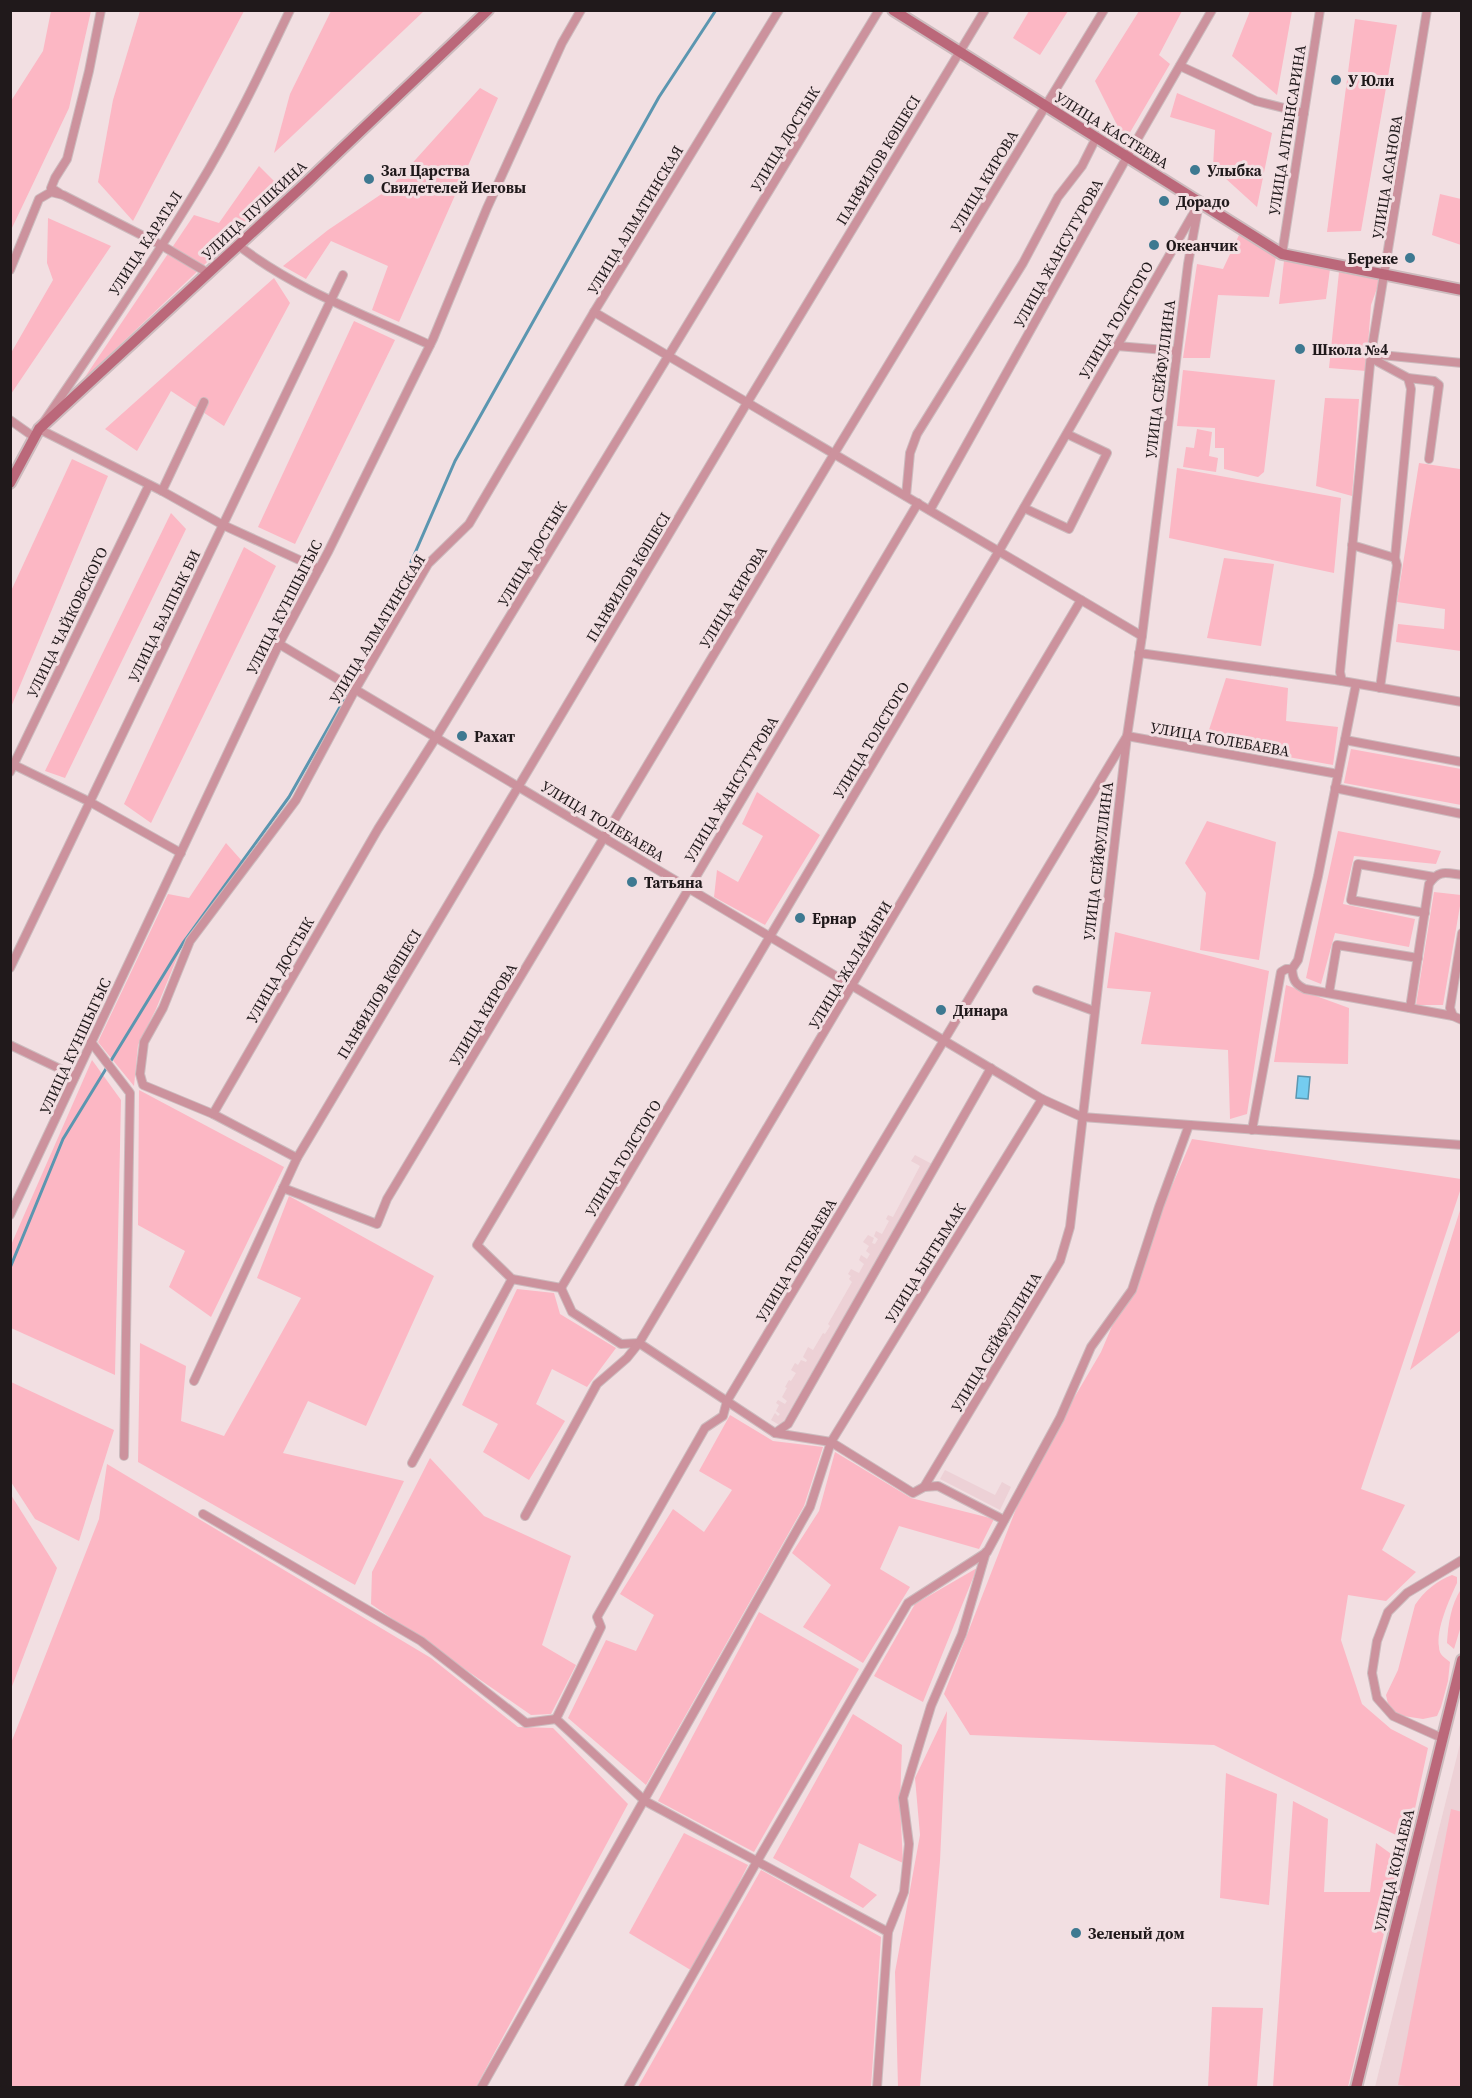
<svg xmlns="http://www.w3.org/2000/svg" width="1472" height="2098" font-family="'Source Serif 4',serif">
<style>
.built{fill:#edd1d6}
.green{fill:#fcb7c4}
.water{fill:#74ccf0;stroke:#5b96b0;stroke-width:1.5}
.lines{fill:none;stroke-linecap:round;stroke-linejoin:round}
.stream{stroke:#5b96b0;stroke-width:3}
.street-casing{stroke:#ccbbbe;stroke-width:10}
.secondary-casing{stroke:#ccbbbe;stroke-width:14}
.street{stroke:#cc929d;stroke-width:8}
.secondary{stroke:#bb687a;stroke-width:10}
.poi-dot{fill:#3e7991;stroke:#f2dfe2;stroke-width:2}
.labels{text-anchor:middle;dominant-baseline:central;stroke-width:6;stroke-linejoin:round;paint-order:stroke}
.poi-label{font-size:15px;font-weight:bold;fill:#20191b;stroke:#f2dfe2;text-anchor:start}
.street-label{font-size:15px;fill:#20191b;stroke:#f2dfe2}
</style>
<rect width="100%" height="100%" fill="#f2dfe2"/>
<g class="built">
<path d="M 915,1155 L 932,1164 L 781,1426 L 771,1420 L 775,1413 L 778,1416 L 780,1414 L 776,1411 L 779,1405 L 776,1403 L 778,1400 L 785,1404 L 787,1401 L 782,1397 L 787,1388 L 785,1387 L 789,1380 L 791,1381 L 796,1373 L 791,1370 L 795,1363 L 798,1365 L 801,1360 L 806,1362 L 807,1360 L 803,1357 L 808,1347 L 813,1350 L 823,1333 L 825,1334 L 830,1326 L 828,1324 L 852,1282 L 849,1279 L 851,1276 L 848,1274 L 851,1269 L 859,1273 L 864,1264 L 859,1260 L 861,1255 L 867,1259 L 870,1254 L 866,1251 L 869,1246 L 863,1242 L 868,1235 L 874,1238 L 872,1243 L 875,1244 L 878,1239 L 874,1236 L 876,1231 L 882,1234 L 889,1221 L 886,1219 L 888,1215 L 893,1217 L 920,1166 L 911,1161 Z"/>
<path d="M 945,1470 L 995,1495 L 1002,1482 L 1011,1487 L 1000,1510 L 940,1479 Z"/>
<path d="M 1461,1740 L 1461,2087 L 1375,2087 Z"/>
</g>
<g class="green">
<path d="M 51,11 L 91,11 L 69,108 L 11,230 L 11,101 L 43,51 Z"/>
<path d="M 140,11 L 244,11 L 133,221 L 98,182 L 113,100 Z"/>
<path d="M 331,11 L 424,11 L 274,153 L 290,94 Z"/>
<path d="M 1029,11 L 1068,11 L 1040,55 L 1013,38 Z"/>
<path d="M 1139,11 L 1182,11 L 1159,55 L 1170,64 L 1125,141 L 1095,81 Z"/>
<path d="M 1250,11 L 1292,11 L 1277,95 L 1232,56 Z"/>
<path d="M 1355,19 L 1397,25 L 1361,231 L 1327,232 Z"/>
<path d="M 480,88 L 498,98 L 399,322 L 372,310 L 388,266 L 331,241 L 306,279 L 283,266 L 328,230 L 389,189 Z"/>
<path d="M 1177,93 L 1272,133 L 1257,207 L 1213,167 L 1215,130 L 1170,117 Z"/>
<path d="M 259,166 L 283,190 L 83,380 L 194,215 L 219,223 Z"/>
<path d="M 1440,194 L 1461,199 L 1461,245 L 1432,235 Z"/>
<path d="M 48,218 L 111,246 L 11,394 L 11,353 L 53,280 L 47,263 Z"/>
<path d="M 1239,235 L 1276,257 L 1269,297 L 1218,295 L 1210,358 L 1183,358 L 1197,264 L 1223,269 Z"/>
<path d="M 1284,261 L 1330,269 L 1326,299 L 1279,304 Z"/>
<path d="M 1339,272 L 1380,280 L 1371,305 L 1366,371 L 1329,368 Z"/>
<path d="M 274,278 L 290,303 L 224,426 L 171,391 L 137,451 L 105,429 Z"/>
<path d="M 354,321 L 395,340 L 295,544 L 258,527 Z"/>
<path d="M 1183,370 L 1275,380 L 1264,472 L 1258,477 L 1224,469 L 1224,448 L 1215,448 L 1215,428 L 1177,426 Z"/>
<path d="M 1325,398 L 1359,399 L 1352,496 L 1316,486 Z"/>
<path d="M 1197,429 L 1212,432 L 1209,456 L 1218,458 L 1216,472 L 1183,467 L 1186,447 L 1194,448 Z"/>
<path d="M 72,459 L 108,476 L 11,707 L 11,591 Z"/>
<path d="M 1419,463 L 1460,469 L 1461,475 L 1461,651 L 1396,642 L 1398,624 L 1444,629 L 1445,609 L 1397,602 Z"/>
<path d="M 1177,468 L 1341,498 L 1334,573 L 1169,538 Z"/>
<path d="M 171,513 L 186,529 L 65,778 L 45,771 Z"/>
<path d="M 244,547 L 276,566 L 151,823 L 124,804 Z"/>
<path d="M 1224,558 L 1274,564 L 1261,646 L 1207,638 Z"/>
<path d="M 1226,678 L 1288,688 L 1286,721 L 1338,727 L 1333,765 L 1205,742 Z"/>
<path d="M 1351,749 L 1461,769 L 1461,805 L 1344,783 Z"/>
<path d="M 757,792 L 820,835 L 765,925 L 714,897 L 717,870 L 738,882 L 763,836 L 742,824 Z"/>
<path d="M 1207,821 L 1276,842 L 1259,960 L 1200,950 L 1206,893 L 1185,863 Z"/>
<path d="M 1338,831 L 1441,851 L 1436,864 L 1354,856 L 1343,904 L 1415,919 L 1409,947 L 1335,933 L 1321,984 L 1306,978 Z"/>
<path d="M 226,843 L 242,861 L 186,936 L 156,1009 L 138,1045 L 134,1086 L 98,1042 L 168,894 L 189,898 Z"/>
<path d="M 1434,892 L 1461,895 L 1461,900 L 1443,1005 L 1416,1005 Z"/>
<path d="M 1115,932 L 1269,971 L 1247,1114 L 1230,1119 L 1228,1050 L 1141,1044 L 1151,992 L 1107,988 Z"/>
<path d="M 1286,985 L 1349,1008 L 1348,1064 L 1274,1062 Z"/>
<path d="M 92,1060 L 121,1100 L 115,1375 L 11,1328 L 11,1245 Z"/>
<path d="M 139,1090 L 284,1167 L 211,1317 L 169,1287 L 185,1251 L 138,1225 Z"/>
<path d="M 1192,1139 L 1461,1179 L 1461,1188 L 1361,1489 L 1405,1505 L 1382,1550 L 1416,1572 L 1386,1601 L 1348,1595 L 1341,1640 L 1362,1704 L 1391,1729 L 1428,1748 L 1408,1841 L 1214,1745 L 970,1735 L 944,1694 L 1030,1473 L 1101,1352 Z"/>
<path d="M 289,1196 L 434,1276 L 366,1426 L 308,1401 L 283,1453 L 404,1481 L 355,1585 L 138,1462 L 140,1343 L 186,1366 L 181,1421 L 224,1436 L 301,1298 L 257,1278 Z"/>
<path d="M 1461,1207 L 1461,1330 L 1410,1370 Z"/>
<path d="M 517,1289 L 554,1293 L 560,1314 L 616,1348 L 587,1387 L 552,1369 L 536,1404 L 565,1421 L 529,1480 L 483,1452 L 498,1424 L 462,1405 Z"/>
<path d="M 11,1382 L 114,1430 L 79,1541 L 35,1519 L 11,1482 Z"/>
<path d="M 730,1415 L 773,1441 L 823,1447 L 804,1506 L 646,1785 L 568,1718 L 606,1640 L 636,1651 L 654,1615 L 620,1594 L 673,1509 L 704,1532 L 732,1490 L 699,1471 Z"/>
<path d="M 835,1452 L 911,1498 L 994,1519 L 979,1549 L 899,1526 L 880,1569 L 910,1587 L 863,1663 L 803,1627 L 831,1585 L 792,1553 L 819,1511 Z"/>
<path d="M 430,1458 L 484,1516 L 571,1556 L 542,1645 L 576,1665 L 551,1714 L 531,1715 L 371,1604 L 372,1572 Z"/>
<path d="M 107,1464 L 431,1658 L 518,1727 L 553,1728 L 628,1804 L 476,2087 L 11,2087 L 11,1743 L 99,1519 Z"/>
<path d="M 11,1495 L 57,1568 L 11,1689 Z"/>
<path d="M 977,1568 L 923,1702 L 874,1676 L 915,1604 Z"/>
<path d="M 1452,1575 L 1457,1577 L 1457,1583 C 1449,1600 1436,1629 1439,1647 C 1439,1655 1445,1658 1450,1662 L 1448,1681 L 1441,1707 L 1437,1716 L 1423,1719 L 1397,1715 L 1388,1704 L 1386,1695 L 1398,1670 L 1415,1605 C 1423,1592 1438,1580 1452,1575 Z"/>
<path d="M 1461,1589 L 1461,1626 L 1454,1649 L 1447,1643 C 1448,1624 1451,1605 1461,1589 Z"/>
<path d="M 759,1612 L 859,1669 L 754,1852 L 658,1801 Z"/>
<path d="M 947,1711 L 940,1861 L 920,2087 L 898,2087 L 895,1972 L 920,1835 L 915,1778 Z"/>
<path d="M 853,1714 L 902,1745 L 900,1803 L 903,1863 L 859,1843 L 850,1877 L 877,1895 L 863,1908 L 773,1858 Z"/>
<path d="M 1226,1773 L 1277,1794 L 1269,1905 L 1220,1898 Z"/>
<path d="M 1293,1801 L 1328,1819 L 1324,1892 L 1370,1892 L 1376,1843 L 1401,1861 L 1348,2087 L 1273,2087 Z"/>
<path d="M 1451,1809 L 1462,1812 L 1461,2087 L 1414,2087 L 1398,2085 Z"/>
<path d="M 684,1833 L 748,1865 L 694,1972 L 629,1933 Z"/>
<path d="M 761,1870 L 881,1937 L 871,2087 L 638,2087 Z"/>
<path d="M 1212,2007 L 1263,2008 L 1257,2087 L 1208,2087 Z"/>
</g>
<path class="water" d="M 1298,1076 L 1310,1077 L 1308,1099 L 1296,1098 Z"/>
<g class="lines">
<path class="stream" d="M 10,1268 L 63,1139 L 183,943 L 289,797 L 375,645 L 455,461 L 659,97 L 716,10"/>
<defs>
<g id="street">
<path d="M 290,10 C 261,71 232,132 197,189 C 147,271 93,350 39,429 L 162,491 L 223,525 L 319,569"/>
<path d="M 1427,10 L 1371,354 L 1340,672 L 1342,681 L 1462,702"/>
<path d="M 1180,66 L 1256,101 L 1304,113"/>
<path d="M 59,193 L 51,188 L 55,178 L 67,159 L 89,71 L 101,10"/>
<path d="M 238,245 C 294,289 365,315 430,345"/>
<path d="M 1282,254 L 1320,10"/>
<path d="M 10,270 L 39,199 L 51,192 L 63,195 L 161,245 L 208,273"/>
<path d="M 594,312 L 1142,636"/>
<path d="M 1117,346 L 1177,351"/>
<path d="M 1371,354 L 1462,363"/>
<path d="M 1371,358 L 1408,378 L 1411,389 L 1395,558"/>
<path d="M 1408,378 L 1434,381 L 1439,385 L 1429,459"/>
<path d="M 10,420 L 34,437"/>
<path d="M 162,491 L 204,402"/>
<path d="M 906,496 L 910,453 L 917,434 L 1023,263 L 1058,197 L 1082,166 L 1096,138"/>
<path d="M 918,503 L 477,1245 L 512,1279 L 561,1288 L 572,1312 L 621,1344 L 639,1343 L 775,1433 L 831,1442 L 913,1493 L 924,1487 L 938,1486 L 1004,1520"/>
<path d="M 1024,508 L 1069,529 L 1107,453 L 1067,434"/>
<path d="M 930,510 L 1127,157 L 1212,10"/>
<path d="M 1352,545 L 1395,558 L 1397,565 L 1380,688"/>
<path d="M 279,644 L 1042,1099 L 1082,1117 L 1462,1145"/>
<path d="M 1139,653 L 1342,681"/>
<path d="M 1345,740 L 1462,762"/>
<path d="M 10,763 L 90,802 L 181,853"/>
<path d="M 10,772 L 149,485"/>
<path d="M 1335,788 L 1462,814"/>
<path d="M 1425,913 L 1351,900 L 1358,864 L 1434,877"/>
<path d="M 10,968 L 343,275"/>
<path d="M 1292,969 C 1293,980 1295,984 1305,989 L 1453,1016 L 1462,1020"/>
<path d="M 1037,990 L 1094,1011"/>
<path d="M 1329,993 L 1337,945 L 1418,958"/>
<path d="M 1410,1008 L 1429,884 C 1439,869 1446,873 1462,875"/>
<path d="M 1453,1016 L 1450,1008 L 1462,933"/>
<path d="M 91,1042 L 130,1093 L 124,1456"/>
<path d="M 10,1045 L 75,1076"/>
<path d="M 213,1114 L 378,829 L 435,739 L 879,10"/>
<path d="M 1252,1130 L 1281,972 L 1286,969 L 1292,969 L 1298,960 L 1318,876 L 1356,684"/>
<path d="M 297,1158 L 213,1114 L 143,1085 L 140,1074 L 144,1042 L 163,1008 L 190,941 L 296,800 L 355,690 L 428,564 L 469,524 L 594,312 L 779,10"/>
<path d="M 283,1188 L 377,1224 L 387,1199 L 834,454 L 1104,10"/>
<path d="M 10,1215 L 279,644 L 328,552 L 433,339 L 487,208 L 562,43 L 581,10"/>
<path d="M 561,1288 L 999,551 L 1196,209"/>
<path d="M 194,1381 L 297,1158 L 747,403 L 985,10"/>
<path d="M 775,1433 L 788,1424 L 991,1068"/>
<path d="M 412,1463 L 512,1279"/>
<path d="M 924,1487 L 1060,1261 L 1070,1227 L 1127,736 L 1142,636 L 1188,264 L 1199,203"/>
<path d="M 203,1514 L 421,1641 L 526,1723 L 556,1719"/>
<path d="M 525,1516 L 597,1384 L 627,1358 L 639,1343 L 1081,600"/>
<path d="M 1442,1738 L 1393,1716 L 1377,1698 L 1372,1673 L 1377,1641 L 1388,1612 L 1407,1593 L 1462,1560"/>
<path d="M 888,1932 L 645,1801 L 556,1719 L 601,1627 L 597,1617 L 705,1428 L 723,1416 L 727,1401 L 1127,736 L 1338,774"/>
<path d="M 481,2088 L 810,1507 L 831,1442 L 1042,1099"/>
<path d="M 628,2088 L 763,1851 L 908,1603 L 987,1552 L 1060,1418 L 1091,1347 L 1132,1290 L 1159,1207 L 1189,1125"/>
<path d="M 877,2088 L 888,1932 L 904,1892 L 909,1844 L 903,1798 L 931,1706 L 962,1634 L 986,1552"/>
</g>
<g id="secondary">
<path d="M 893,10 L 1282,254 L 1462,290"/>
<path d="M 10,483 L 39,429 L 307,182 L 488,10"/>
<path d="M 1356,2088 L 1462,1660"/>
</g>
</defs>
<use href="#street" class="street-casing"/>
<use href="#secondary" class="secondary-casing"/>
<use href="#street" class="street"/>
<use href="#secondary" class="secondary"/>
</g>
<g class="poi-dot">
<circle cx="1336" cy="80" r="6"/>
<circle cx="1195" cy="170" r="6"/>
<circle cx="369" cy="179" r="6"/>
<circle cx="1164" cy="201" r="6"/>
<circle cx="1154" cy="245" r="6"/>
<circle cx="1410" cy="258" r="6"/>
<circle cx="1300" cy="349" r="6"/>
<circle cx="462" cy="736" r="6"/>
<circle cx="632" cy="882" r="6"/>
<circle cx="800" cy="918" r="6"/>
<circle cx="941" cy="1010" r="6"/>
<circle cx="1076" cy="1933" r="6"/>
</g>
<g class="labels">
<g class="poi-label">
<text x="1348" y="80">У Юли</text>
<text x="381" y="170">Зал Царства<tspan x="381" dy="17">Свидетелей Иеговы</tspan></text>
<text x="1207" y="170">Улыбка</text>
<text x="1176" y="201">Дорадо</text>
<text x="1166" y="245">Океанчик</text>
<text x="1398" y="258" text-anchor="end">Береке</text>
<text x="1312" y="349">Школа №4</text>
<text x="474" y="736">Рахат</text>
<text x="644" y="882">Татьяна</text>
<text x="812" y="918">Ернар</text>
<text x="953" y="1010">Динара</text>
<text x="1088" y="1933">Зеленый дом</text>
</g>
<g class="street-label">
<text transform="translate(1112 130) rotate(32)">УЛИЦА КАСТЕЕВА</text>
<text transform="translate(1287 130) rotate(-81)">УЛИЦА АЛТЫНСАРИНА</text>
<text transform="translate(785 139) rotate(-59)">УЛИЦА ДОСТЫК</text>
<text transform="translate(878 160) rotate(-59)">ПАНФИЛОВ КӨШЕСІ</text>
<text transform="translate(1387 177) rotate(-81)">УЛИЦА АСАНОВА</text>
<text transform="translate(984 181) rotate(-59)">УЛИЦА КИРОВА</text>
<text transform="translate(254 210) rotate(-43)">УЛИЦА ПУШКИНА</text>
<text transform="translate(635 220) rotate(-59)">УЛИЦА АЛМАТИНСКАЯ</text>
<text transform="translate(145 243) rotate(-57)">УЛИЦА КАРАТАЛ</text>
<text transform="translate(1058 253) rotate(-61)">УЛИЦА ЖАНСУГУРОВА</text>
<text transform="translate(1116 320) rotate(-60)">УЛИЦА ТОЛСТОГО</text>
<text transform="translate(1160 379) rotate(-83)">УЛИЦА СЕЙФУЛЛИНА</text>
<text transform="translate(532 554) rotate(-59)">УЛИЦА ДОСТЫК</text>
<text transform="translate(628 577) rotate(-59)">ПАНФИЛОВ КӨШЕСІ</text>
<text transform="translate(733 597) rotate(-59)">УЛИЦА КИРОВА</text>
<text transform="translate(284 607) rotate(-63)">УЛИЦА КУНШЫГЫС</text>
<text transform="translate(164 616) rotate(-64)">УЛИЦА БАЛПЫК БИ</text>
<text transform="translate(67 622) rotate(-64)">УЛИЦА ЧАЙКОВСКОГО</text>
<text transform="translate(377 629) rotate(-59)">УЛИЦА АЛМАТИНСКАЯ</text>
<text transform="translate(1220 739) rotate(10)">УЛИЦА ТОЛЕБАЕВА</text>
<text transform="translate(871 740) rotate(-59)">УЛИЦА ТОЛСТОГО</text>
<text transform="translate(731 789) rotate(-59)">УЛИЦА ЖАНСУГУРОВА</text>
<text transform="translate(603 821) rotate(31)">УЛИЦА ТОЛЕБАЕВА</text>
<text transform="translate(1098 861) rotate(-83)">УЛИЦА СЕЙФУЛЛИНА</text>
<text transform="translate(850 965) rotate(-59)">УЛИЦА ЖАЛАЙЫРИ</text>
<text transform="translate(280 970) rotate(-60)">УЛИЦА ДОСТЫК</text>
<text transform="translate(379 994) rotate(-59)">ПАНФИЛОВ КӨШЕСІ</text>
<text transform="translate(483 1014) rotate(-59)">УЛИЦА КИРОВА</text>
<text transform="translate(75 1046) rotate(-65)">УЛИЦА КУНШЫГЫС</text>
<text transform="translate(623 1158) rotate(-59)">УЛИЦА ТОЛСТОГО</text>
<text transform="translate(796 1260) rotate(-59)">УЛИЦА ТОЛЕБАЕВА</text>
<text transform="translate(925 1263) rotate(-58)">УЛИЦА ЫНТЫМАК</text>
<text transform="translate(996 1342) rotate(-59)">УЛИЦА СЕЙФУЛЛИНА</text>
<text transform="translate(1394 1870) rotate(-76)">УЛИЦА КОНАЕВА</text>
</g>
</g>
<rect width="1472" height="2098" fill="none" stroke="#20191b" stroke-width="24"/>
</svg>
